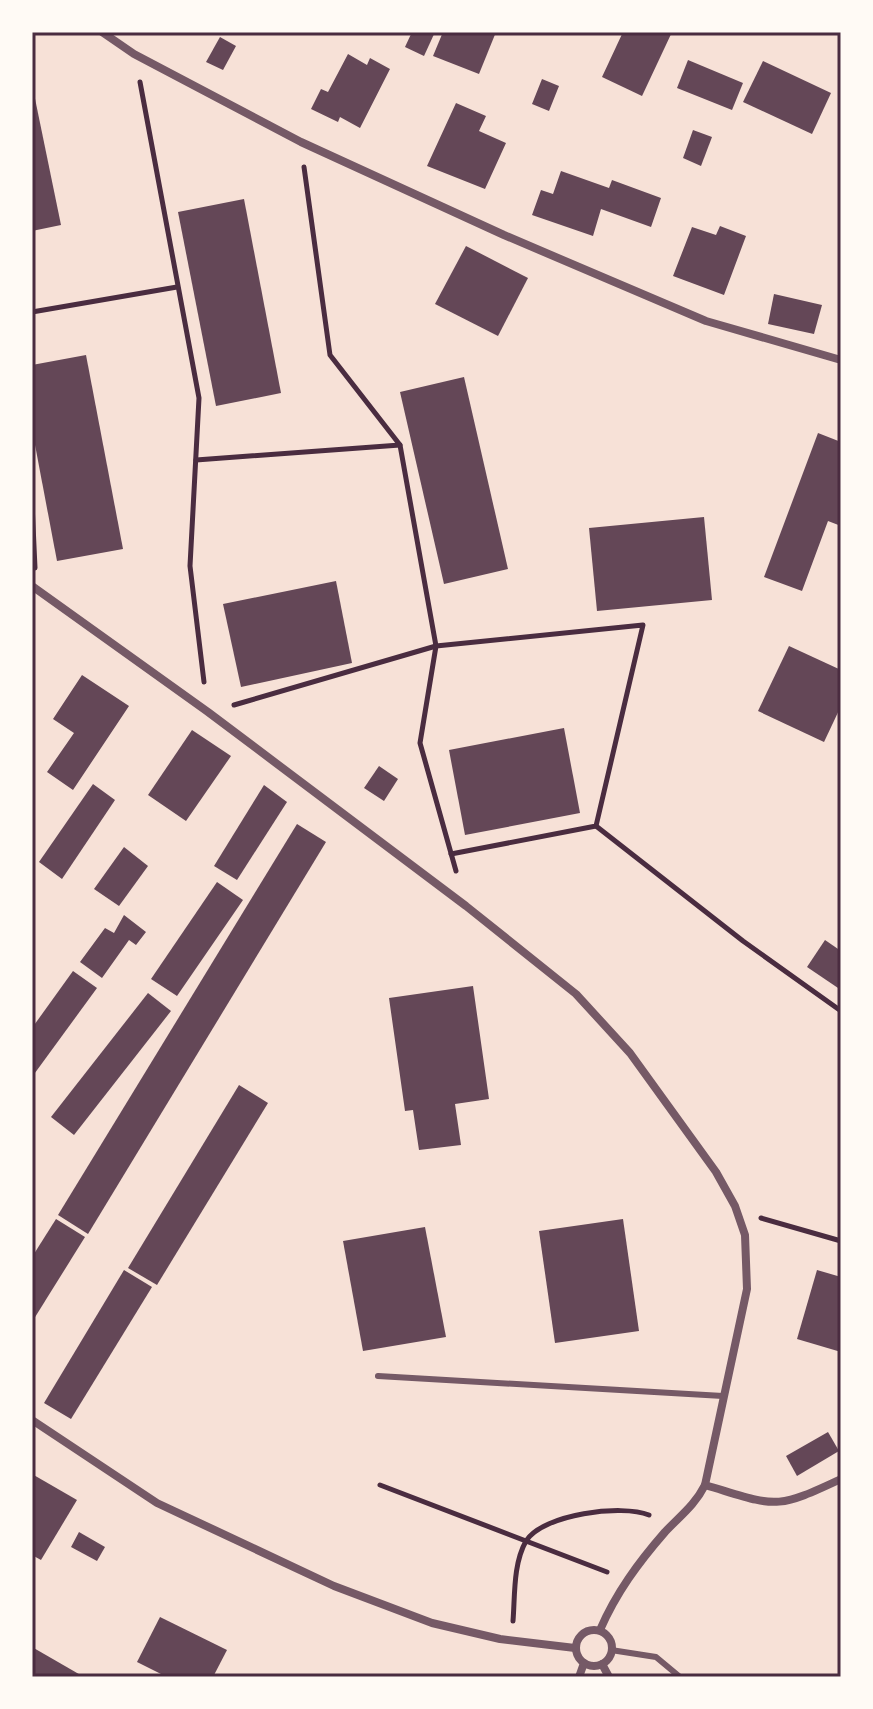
<svg xmlns="http://www.w3.org/2000/svg" width="873" height="1709" font-family="'Source Serif 4',serif">
<style>
.building{fill:#644757}
.lines{fill:none;stroke-linecap:round;stroke-linejoin:round}
.path{stroke:#4a2c40;stroke-width:5}
.service{stroke:#755966;stroke-width:6}
.minor{stroke:#755966;stroke-width:8}
.neatline{fill:none;stroke:#4a2c40;stroke-width:3}
</style>
<rect width="100%" height="100%" fill="#f7e1d7"/>
<g class="building">
<path d="M 412,32 L 435,32 L 424,56 L 405,47 Z"/>
<path d="M 443,32 L 496,32 L 479,74 L 433,56 Z"/>
<path d="M 623,32 L 672,32 L 642,96 L 602,77 Z"/>
<path d="M 220,37 L 236,46 L 223,70 L 206,62 Z"/>
<path d="M 348,54 L 367,65 L 370,58 L 390,69 L 360,128 L 340,117 L 338,122 L 311,109 L 321,89 L 328,92 Z"/>
<path d="M 688,60 L 743,83 L 732,110 L 677,88 Z"/>
<path d="M 763,61 L 831,93 L 812,134 L 743,102 Z"/>
<path d="M 542,79 L 559,86 L 549,111 L 532,104 Z"/>
<path d="M 32,84 L 61,225 L 32,231 Z"/>
<path d="M 456,103 L 486,116 L 479,131 L 506,143 L 485,189 L 427,166 Z"/>
<path d="M 693,130 L 712,137 L 701,166 L 683,158 Z"/>
<path d="M 561,171 L 609,188 L 612,180 L 661,198 L 651,227 L 601,209 L 593,236 L 532,215 L 541,190 L 553,194 Z"/>
<path d="M 244,199 L 281,393 L 216,406 L 178,212 Z"/>
<path d="M 720,226 L 746,236 L 724,295 L 673,276 L 692,227 L 716,235 Z"/>
<path d="M 466,246 L 528,278 L 498,336 L 435,304 Z"/>
<path d="M 774,294 L 822,305 L 814,334 L 768,324 Z"/>
<path d="M 86,355 L 123,549 L 57,561 L 32,429 L 32,365 Z"/>
<path d="M 464,377 L 508,569 L 444,584 L 400,392 Z"/>
<path d="M 818,433 L 841,442 L 841,526 L 828,521 L 802,591 L 764,577 Z"/>
<path d="M 704,517 L 712,600 L 597,611 L 589,528 Z"/>
<path d="M 336,581 L 352,663 L 241,687 L 223,604 Z"/>
<path d="M 789,646 L 841,670 L 841,706 L 824,742 L 758,711 Z"/>
<path d="M 82,675 L 129,706 L 73,790 L 47,772 L 74,733 L 53,719 Z"/>
<path d="M 564,728 L 580,813 L 465,835 L 449,750 Z"/>
<path d="M 192,730 L 231,756 L 186,821 L 148,795 Z"/>
<path d="M 379,766 L 398,779 L 384,801 L 364,788 Z"/>
<path d="M 93,784 L 115,800 L 62,879 L 39,862 Z"/>
<path d="M 264,785 L 287,802 L 237,880 L 214,866 Z"/>
<path d="M 297,824 L 326,842 L 88,1234 L 58,1215 Z"/>
<path d="M 124,847 L 148,866 L 119,906 L 94,889 Z"/>
<path d="M 217,882 L 243,900 L 177,996 L 151,979 Z"/>
<path d="M 124,915 L 146,932 L 136,945 L 129,940 L 102,978 L 80,962 L 105,928 L 114,933 Z"/>
<path d="M 825,940 L 841,951 L 841,990 L 807,967 Z"/>
<path d="M 73,971 L 97,988 L 32,1077 L 32,1028 Z"/>
<path d="M 473,986 L 489,1099 L 455,1104 L 461,1145 L 419,1150 L 413,1110 L 405,1111 L 389,998 Z"/>
<path d="M 148,993 L 171,1011 L 74,1135 L 51,1117 Z"/>
<path d="M 239,1085 L 268,1103 L 157,1285 L 128,1268 Z"/>
<path d="M 56,1219 L 85,1237 L 32,1322 L 32,1257 Z"/>
<path d="M 623,1219 L 639,1331 L 555,1343 L 539,1231 Z"/>
<path d="M 425,1227 L 446,1337 L 363,1351 L 343,1241 Z"/>
<path d="M 124,1270 L 152,1287 L 71,1419 L 44,1403 Z"/>
<path d="M 817,1270 L 841,1277 L 841,1352 L 797,1339 Z"/>
<path d="M 828,1432 L 839,1451 L 797,1476 L 786,1456 Z"/>
<path d="M 32,1474 L 77,1500 L 41,1560 L 32,1555 Z"/>
<path d="M 79,1532 L 105,1547 L 97,1561 L 71,1547 Z"/>
<path d="M 160,1617 L 227,1650 L 213,1677 L 167,1677 L 137,1662 Z"/>
<path d="M 32,1647 L 84,1677 L 32,1677 Z"/>
</g>
<g class="lines">
<g class="path">
<path d="M 140,82 L 199,398 L 190,566 L 204,682"/>
<path d="M 304,167 L 330,355 L 400,445 L 436,646 L 420,743 L 456,871"/>
<path d="M 32,312 L 177,287"/>
<path d="M 196,460 L 400,445"/>
<path d="M 32,503 L 35,568"/>
<path d="M 234,705 L 436,646 L 643,625 L 596,826 L 451,854"/>
<path d="M 596,826 L 743,941 L 841,1011"/>
<path d="M 761,1218 L 841,1241"/>
<path d="M 380,1485 L 607,1572"/>
<path d="M 513,1621 C 515,1596 513,1564 526,1541 C 543,1514 622,1504 649,1515"/>
</g>
<g class="service">
<path d="M 378,1376 L 723,1396"/>
<path d="M 611,1650 L 656,1657 L 680,1677"/>
</g>
<g class="minor">
<path d="M 102,32 L 134,54 L 301,142 L 504,235 L 706,321 L 841,360"/>
<path d="M 32,586 L 208,712 L 466,906 L 576,994 L 630,1053 L 716,1172 L 735,1206 L 745,1235 L 747,1289 L 705,1485 C 695,1505 680,1516 665,1532 C 638,1563 616,1593 600,1630"/>
<path d="M 32,1420 L 157,1503 L 334,1586 L 432,1623 L 500,1639 L 575,1648"/>
<path d="M 705,1485 C 776,1506 773,1511 841,1479"/>
<circle cx="594" cy="1648" r="18"/>
<path d="M 602,1664 L 609,1677"/>
<path d="M 579,1677 L 584,1663"/>
</g>
</g>
<rect width="873" height="1709" fill="none" stroke="#fffaf5" stroke-width="68"/>
<rect x="34" y="34" width="805" height="1641" class="neatline"/>
</svg>
